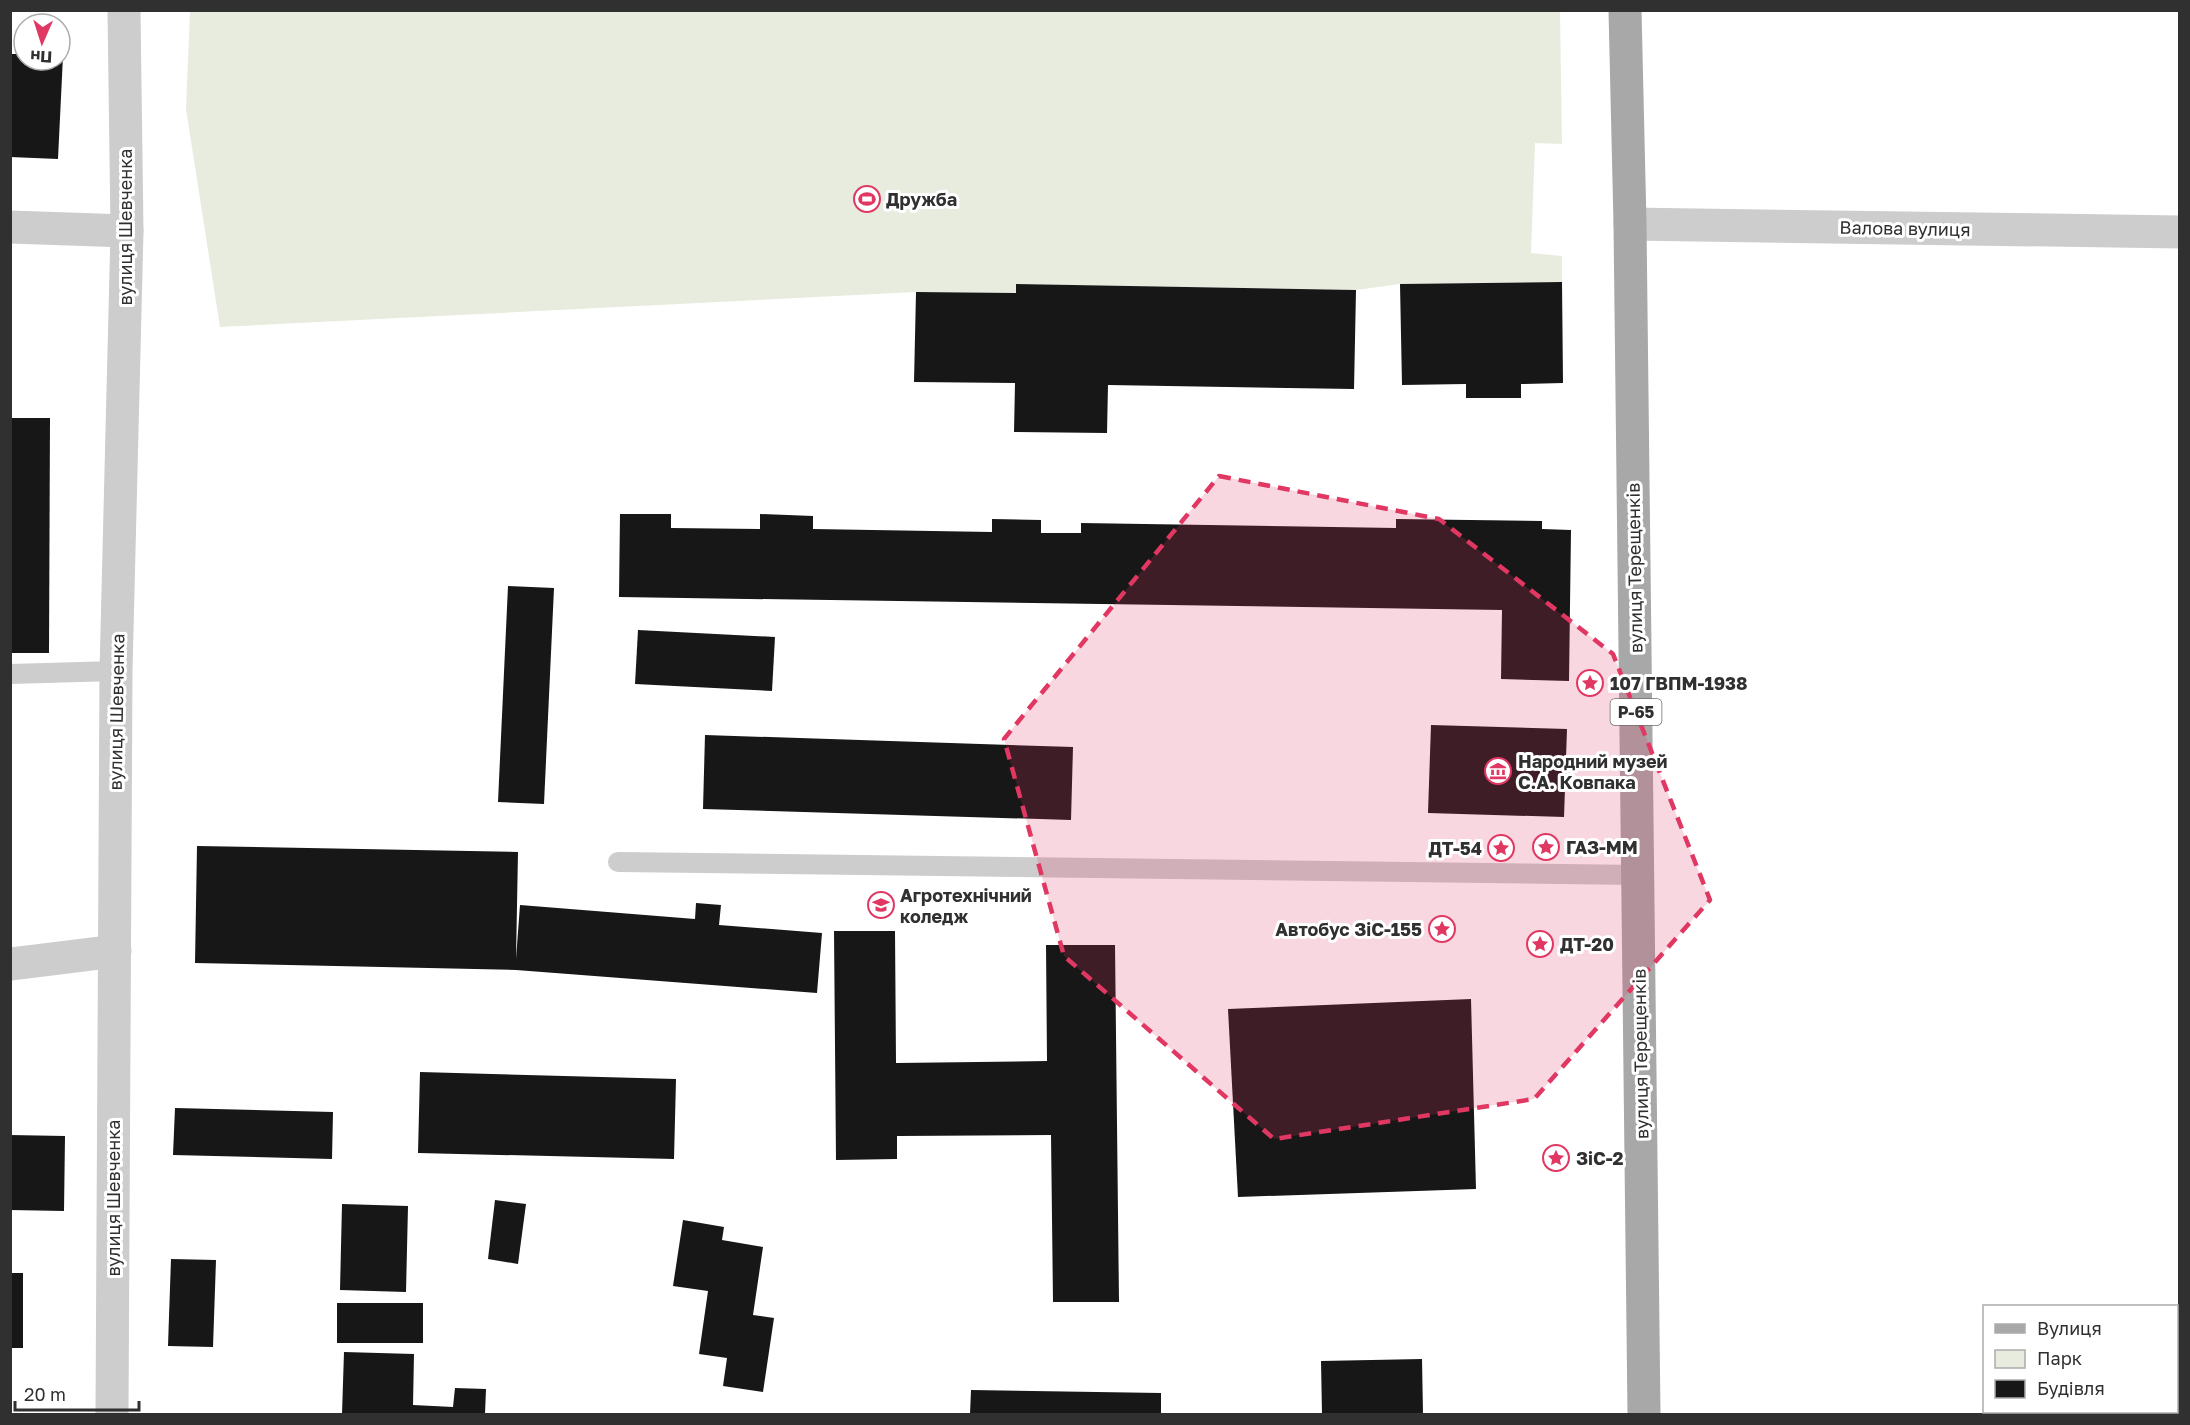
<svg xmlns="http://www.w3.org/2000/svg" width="2190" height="1425" font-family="'Golos Text',sans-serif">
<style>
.green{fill:#e8ecde}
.building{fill:#171717}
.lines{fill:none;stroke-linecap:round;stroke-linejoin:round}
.service{stroke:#cdcdcd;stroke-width:20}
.minor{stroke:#cdcdcd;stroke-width:33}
.primary{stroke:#a8a8a8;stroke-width:33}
.marked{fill:#e03862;fill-opacity:0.2;stroke:#e03862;stroke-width:4.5;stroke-dasharray:12 8;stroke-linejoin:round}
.labels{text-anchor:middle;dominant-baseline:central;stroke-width:6;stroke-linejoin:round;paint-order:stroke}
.shield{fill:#fff;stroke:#6e6e6e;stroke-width:1.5}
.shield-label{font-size:16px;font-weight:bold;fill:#303030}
.poi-label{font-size:18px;font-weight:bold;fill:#303030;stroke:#fff;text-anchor:start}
.street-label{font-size:18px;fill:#303030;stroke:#fff}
</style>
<rect width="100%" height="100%" fill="#fff"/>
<path class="green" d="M 190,11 L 1560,11 L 1562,144 L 1535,143 L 1531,253 L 1562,256 L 1562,282 L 1400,284 L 1356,290 L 1016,284 L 1016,293 L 916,292 L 220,327 L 186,109 Z"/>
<g class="building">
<path d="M 10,54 L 24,54 L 24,60 L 60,60 L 60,56 L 63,56 L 58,159 L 10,157 Z"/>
<path d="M 1562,282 L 1563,383 L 1521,384 L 1521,398 L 1466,398 L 1466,384 L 1402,385 L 1400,284 Z"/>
<path d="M 1016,284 L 1356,290 L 1354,389 L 1108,385 L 1107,433 L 1014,432 L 1015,383 L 914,382 L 916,292 L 1016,293 Z"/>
<path d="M 10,418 L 50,418 L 49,653 L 10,653 Z"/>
<path d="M 620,514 L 671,514 L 671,528 L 760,529 L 760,514 L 813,516 L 813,529 L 992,532 L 992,519 L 1041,520 L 1041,533 L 1081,533 L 1081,523 L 1396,528 L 1396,519 L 1542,521 L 1542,529 L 1571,530 L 1569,681 L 1501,679 L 1502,610 L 619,597 Z"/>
<path d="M 508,586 L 554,588 L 544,804 L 498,802 Z"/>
<path d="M 638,630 L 775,637 L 772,691 L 635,684 Z"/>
<path d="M 1431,725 L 1567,729 L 1564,817 L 1428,813 Z"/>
<path d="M 705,735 L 1073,747 L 1071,820 L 703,809 Z"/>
<path d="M 197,846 L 518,852 L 516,959 L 520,905 L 695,919 L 696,903 L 721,905 L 719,925 L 822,933 L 817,993 L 516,970 L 195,963 Z"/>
<path d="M 834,931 L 895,931 L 896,1063 L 1047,1061 L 1046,945 L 1115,945 L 1119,1302 L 1053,1302 L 1051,1135 L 897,1136 L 897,1159 L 836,1160 Z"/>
<path d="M 1471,999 L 1476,1189 L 1238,1197 L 1228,1009 Z"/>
<path d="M 420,1072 L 676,1079 L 674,1159 L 418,1153 Z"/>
<path d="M 175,1108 L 333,1112 L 332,1159 L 173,1155 Z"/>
<path d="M 10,1135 L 65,1136 L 64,1211 L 10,1210 Z"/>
<path d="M 495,1200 L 526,1204 L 518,1264 L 488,1259 Z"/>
<path d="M 342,1204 L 408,1206 L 406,1292 L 340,1290 Z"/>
<path d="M 683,1220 L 724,1227 L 722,1240 L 763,1247 L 753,1315 L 774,1318 L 763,1392 L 723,1386 L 727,1358 L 699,1354 L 708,1291 L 673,1286 Z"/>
<path d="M 171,1259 L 216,1260 L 213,1347 L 168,1346 Z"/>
<rect x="10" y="1273" width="13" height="75"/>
<rect x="337" y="1303" width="86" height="40"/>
<path d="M 344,1352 L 414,1354 L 413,1405 L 453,1407 L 455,1388 L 486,1389 L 485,1414 L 342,1414 Z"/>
<path d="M 1422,1359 L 1423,1414 L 1322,1414 L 1321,1361 Z"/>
<path d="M 971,1390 L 1161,1393 L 1161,1414 L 970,1414 Z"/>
</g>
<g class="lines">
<g class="service">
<path d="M 10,674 L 116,671"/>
<path d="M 618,862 L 1638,875"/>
</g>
<g class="minor">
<path d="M 1630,224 L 2180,232"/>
<path d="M 10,227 L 127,231"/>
<path d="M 10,964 L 115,951"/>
<path d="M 112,1414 L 116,671 L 127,231 L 124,10"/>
</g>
<path class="primary" d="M 1625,10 L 1630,224 L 1644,1414"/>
</g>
<path class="marked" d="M 1219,476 L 1439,519 L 1613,654 L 1710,900 L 1534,1099 L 1274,1139 L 1064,956 L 1004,739 Z"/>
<defs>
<symbol id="stadium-ring" viewBox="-11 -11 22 22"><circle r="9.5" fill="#fff" stroke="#e03862" stroke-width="1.5"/><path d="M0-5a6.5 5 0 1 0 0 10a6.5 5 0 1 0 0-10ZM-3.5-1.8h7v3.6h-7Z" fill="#e03862"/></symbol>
<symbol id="sight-ring" viewBox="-11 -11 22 22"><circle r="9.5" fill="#fff" stroke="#e03862" stroke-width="1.5"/><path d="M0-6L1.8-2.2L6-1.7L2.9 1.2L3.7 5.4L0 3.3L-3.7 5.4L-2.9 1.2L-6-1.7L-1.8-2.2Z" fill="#e03862"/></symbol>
<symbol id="museum-ring" viewBox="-11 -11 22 22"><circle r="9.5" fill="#fff" stroke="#e03862" stroke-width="1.5"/><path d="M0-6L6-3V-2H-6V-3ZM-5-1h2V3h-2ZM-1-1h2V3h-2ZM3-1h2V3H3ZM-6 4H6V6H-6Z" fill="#e03862"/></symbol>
<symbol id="university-ring" viewBox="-11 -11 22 22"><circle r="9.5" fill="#fff" stroke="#e03862" stroke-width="1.5"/><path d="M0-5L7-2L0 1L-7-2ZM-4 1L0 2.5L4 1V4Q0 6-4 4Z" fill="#e03862"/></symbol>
</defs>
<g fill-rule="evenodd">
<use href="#stadium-ring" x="852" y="184" width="30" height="30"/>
<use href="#sight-ring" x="1575" y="668" width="30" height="30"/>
<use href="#museum-ring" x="1483" y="756" width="30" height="30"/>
<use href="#sight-ring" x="1531" y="832" width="30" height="30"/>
<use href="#sight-ring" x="1486" y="833" width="30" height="30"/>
<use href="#university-ring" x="866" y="890" width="30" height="30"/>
<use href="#sight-ring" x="1427" y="914" width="30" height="30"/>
<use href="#sight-ring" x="1525" y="929" width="30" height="30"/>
<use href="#sight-ring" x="1541" y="1143" width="30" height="30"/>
</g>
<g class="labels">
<rect class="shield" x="1610.5" y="699" width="51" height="26" rx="4.5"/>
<g class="shield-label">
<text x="1636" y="712">Р-65</text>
</g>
<g class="poi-label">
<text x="886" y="199">Дружба</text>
<text x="1610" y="683">107 ГВПМ-1938</text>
<text x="1518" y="761">Народний музей<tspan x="1518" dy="21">С.А. Ковпака</tspan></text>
<text x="1566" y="847">ГАЗ-ММ</text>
<text x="1482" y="848" text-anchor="end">ДТ-54</text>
<text x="900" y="895">Агротехнічний<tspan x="900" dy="21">коледж</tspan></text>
<text x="1422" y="929" text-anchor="end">Автобус ЗіС-155</text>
<text x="1560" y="944">ДТ-20</text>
<text x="1576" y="1158">ЗіС-2</text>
</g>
<g class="street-label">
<text transform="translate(125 227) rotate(-90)">вулиця Шевченка</text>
<text transform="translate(1905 228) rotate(1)">Валова вулиця</text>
<text transform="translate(1634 568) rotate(-91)">вулиця Терещенків</text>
<text transform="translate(116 712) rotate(-89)">вулиця Шевченка</text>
<text transform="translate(1640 1054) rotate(-91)">вулиця Терещенків</text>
<text transform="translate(113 1198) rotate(-90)">вулиця Шевченка</text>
</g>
</g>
<rect width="2190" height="1425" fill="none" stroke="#303030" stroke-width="24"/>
<rect x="1983" y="1305" width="195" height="108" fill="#ffffff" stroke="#acacac" stroke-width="1.5"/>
<rect x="1995" y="1324" width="30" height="9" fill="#a8a8a8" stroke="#acacac" stroke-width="1.5"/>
<text x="2037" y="1335" font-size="18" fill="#303030">Вулиця</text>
<rect x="1995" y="1350" width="30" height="18" fill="#e8ecde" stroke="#acacac" stroke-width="1.5"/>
<text x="2037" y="1365" font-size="18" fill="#303030">Парк</text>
<rect x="1995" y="1380" width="30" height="18" fill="#171717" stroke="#acacac" stroke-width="1.5"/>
<text x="2037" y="1395" font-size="18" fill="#303030">Будівля</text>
<g transform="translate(42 42) rotate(183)"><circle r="28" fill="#ffffff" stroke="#acacac" stroke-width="1.5"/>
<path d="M0-4.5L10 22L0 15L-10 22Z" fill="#e03862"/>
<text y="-9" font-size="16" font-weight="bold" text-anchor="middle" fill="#303030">Пн</text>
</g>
<path d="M15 1401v9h124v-9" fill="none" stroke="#303030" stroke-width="3"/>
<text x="24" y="1401" font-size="18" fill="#303030" stroke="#ffffff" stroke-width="4.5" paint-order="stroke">20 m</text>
</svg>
